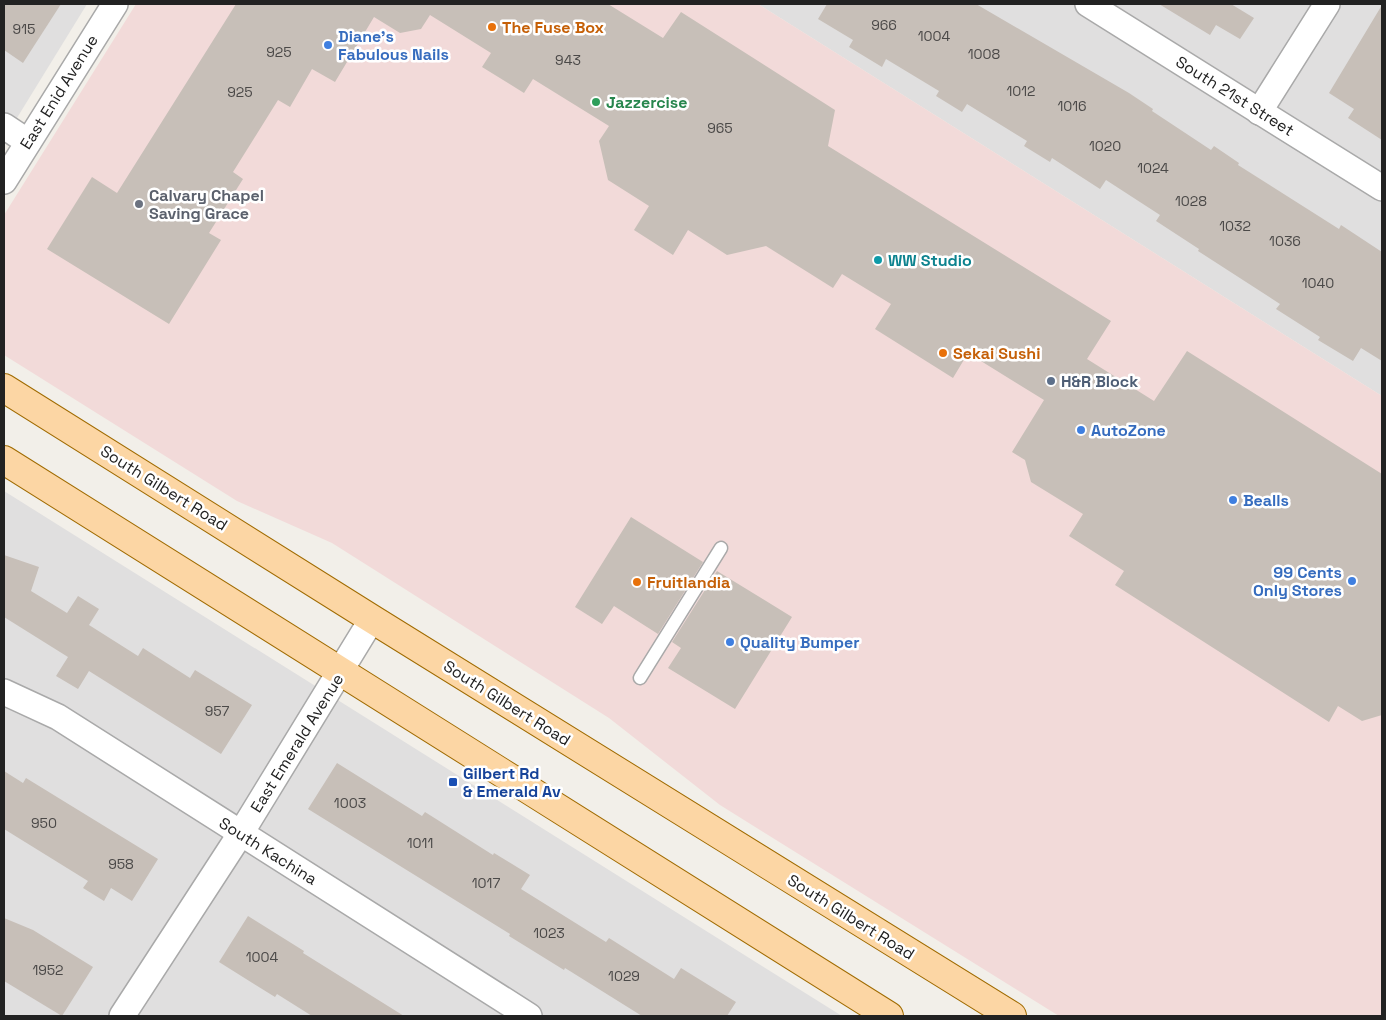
<svg xmlns="http://www.w3.org/2000/svg" width="1386" height="1020" font-family="'Space Grotesk',sans-serif">
<style>
.residential{fill:#e0dfdf}
.commercial{fill:#f2dad9}
.building{fill:#c7bfb8}
.lines{fill:none;stroke-linecap:round;stroke-linejoin:round}
.lane-casing{stroke:#a9a9a9;stroke-width:15}
.street-casing{stroke:#a9a9a9;stroke-width:28}
.primary-casing{stroke:#a06b00;stroke-width:30}
.lane{stroke:#fff;stroke-width:12}
.street{stroke:#fff;stroke-width:25}
.primary{stroke:#fcd6a4;stroke-width:28}
.food-dot{fill:#e8710a;stroke:#fff;stroke-width:2}
.shop-dot{fill:#3f7fe0;stroke:#fff;stroke-width:2}
.leisure-dot{fill:#2e9e5b;stroke:#fff;stroke-width:2}
.worship-dot{fill:#6b7280;stroke:#fff;stroke-width:2}
.culture-dot{fill:#0f9aa8;stroke:#fff;stroke-width:2}
.service-dot{fill:#5c6f8a;stroke:#fff;stroke-width:2}
.transit-dot{fill:#1a4fb4;stroke:#fff;stroke-width:2}
.labels{text-anchor:middle;dominant-baseline:central;stroke-width:5;stroke-linejoin:round;paint-order:stroke}
.number-label{font-size:14px;fill:#4b4948}
.food-label{font-size:16px;font-weight:bold;fill:#c56008;stroke:#fff;text-anchor:start}
.shop-label{font-size:16px;font-weight:bold;fill:#366cbe;stroke:#fff;text-anchor:start}
.street-label{font-size:16px;fill:#222;stroke:#fff}
.leisure-label{font-size:16px;font-weight:bold;fill:#27864d;stroke:#fff;text-anchor:start}
.worship-label{font-size:16px;font-weight:bold;fill:#5b616d;stroke:#fff;text-anchor:start}
.culture-label{font-size:16px;font-weight:bold;fill:#0d838f;stroke:#fff;text-anchor:start}
.service-label{font-size:16px;font-weight:bold;fill:#4e5e75;stroke:#fff;text-anchor:start}
.transit-label{font-size:16px;font-weight:bold;fill:#164399;stroke:#fff;text-anchor:start}
</style>
<rect width="100%" height="100%" fill="#f2efe9"/>
<g class="residential">
<path d="M 4,4 L 87,4 L 4,139 Z"/>
<path d="M 758,4 L 1382,4 L 1382,396 Z"/>
<path d="M 4,491 L 842,1016 L 4,1016 Z"/>
</g>
<path class="commercial" d="M 136,4 L 758,4 L 1382,396 L 1382,1016 L 1059,1016 L 720,805 L 609,718 L 332,543 L 237,501 L 4,355 L 4,215 Z"/>
<g class="building">
<path d="M 4,4 L 61,4 L 23,63 L 4,50 Z"/>
<path d="M 236,4 L 608,4 L 663,38 L 681,12 L 835,110 L 828,146 L 1111,321 L 1087,359 L 1154,401 L 1187,351 L 1382,474 L 1382,715 L 1362,721 L 1338,706 L 1329,722 L 1115,585 L 1124,571 L 1069,536 L 1083,514 L 1031,482 L 1025,460 L 1012,452 L 1044,400 L 968,353 L 953,378 L 875,329 L 891,304 L 842,274 L 833,288 L 766,246 L 727,255 L 688,230 L 673,255 L 634,230 L 649,206 L 608,180 L 599,141 L 609,126 L 533,79 L 524,93 L 482,67 L 491,53 L 430,15 L 421,29 L 400,33 L 374,17 L 335,82 L 312,69 L 290,107 L 278,100 L 233,172 L 243,179 L 209,233 L 221,240 L 169,324 L 47,249 L 92,177 L 117,193 Z"/>
<path d="M 827,4 L 976,4 L 1129,93 L 1153,109 L 1152,111 L 1211,150 L 1214,146 L 1239,163 L 1238,165 L 1339,229 L 1341,225 L 1382,252 L 1382,361 L 1361,348 L 1353,361 L 1318,340 L 1320,337 L 1276,309 L 1280,304 L 1198,251 L 1199,249 L 1156,221 L 1160,215 L 1106,180 L 1100,189 L 1052,158 L 1050,162 L 1024,146 L 1027,141 L 967,104 L 962,112 L 936,96 L 939,91 L 886,59 L 882,67 L 849,47 L 853,40 L 818,19 Z"/>
<path d="M 1159,4 L 1231,4 L 1254,18 L 1240,39 L 1216,25 L 1210,35 Z"/>
<path d="M 1382,5 L 1382,140 L 1348,118 L 1354,109 L 1329,93 Z"/>
<path d="M 631,517 L 703,562 L 658,634 L 614,606 L 602,624 L 575,607 Z"/>
<path d="M 4,555 L 39,567 L 31,591 L 67,613 L 78,596 L 99,609 L 89,625 L 138,656 L 143,648 L 190,678 L 195,670 L 252,705 L 221,754 L 89,671 L 78,689 L 56,676 L 68,657 L 4,617 Z"/>
<path d="M 717,571 L 792,617 L 735,709 L 668,668 L 681,648 L 672,642 Z"/>
<path d="M 337,763 L 422,816 L 425,812 L 493,855 L 494,853 L 530,875 L 521,889 L 606,942 L 609,938 L 674,979 L 681,968 L 736,1002 L 727,1016 L 642,1016 L 565,968 L 564,970 L 509,936 L 510,934 L 308,809 Z"/>
<path d="M 4,771 L 23,783 L 26,778 L 158,859 L 132,901 L 111,888 L 104,901 L 83,888 L 88,881 L 4,829 Z"/>
<path d="M 248,916 L 304,951 L 303,953 L 404,1016 L 312,1016 L 277,994 L 275,997 L 219,962 Z"/>
<path d="M 4,918 L 33,930 L 93,967 L 62,1016 L 4,981 Z"/>
</g>
<g class="lines">
<defs>
<path id="lane" d="M 640,678 L 721,548"/>
<g id="street">
<path d="M 1088,4 L 1382,188"/>
<path d="M 1259,112 L 1327,4"/>
<path d="M 4,126 L 28,142"/>
<path d="M 4,181 L 115,4"/>
<path d="M 4,692 L 58,717 L 529,1016"/>
<path d="M 122,1016 L 241,833 L 372,619"/>
</g>
<g id="primary">
<path d="M 4,388 L 372,619 L 1012,1016"/>
<path d="M 4,460 L 889,1016"/>
</g>
</defs>
<use href="#lane" class="lane-casing"/>
<use href="#street" class="street-casing"/>
<use href="#primary" class="primary-casing"/>
<use href="#lane" class="lane"/>
<use href="#street" class="street"/>
<use href="#primary" class="primary"/>
</g>
<g class="food-dot">
<circle cx="492" cy="27" r="5"/>
<circle cx="943" cy="353" r="5"/>
<circle cx="637" cy="582" r="5"/>
</g>
<g class="shop-dot">
<circle cx="328" cy="45" r="5"/>
<circle cx="1081" cy="430" r="5"/>
<circle cx="1233" cy="500" r="5"/>
<circle cx="1352" cy="581" r="5"/>
<circle cx="730" cy="642" r="5"/>
</g>
<circle class="leisure-dot" cx="596" cy="102" r="5"/>
<circle class="worship-dot" cx="139" cy="204" r="5"/>
<circle class="culture-dot" cx="878" cy="260" r="5"/>
<circle class="service-dot" cx="1051" cy="381" r="5"/>
<rect class="transit-dot" x="448" y="777" width="10" height="10" rx="2.5"/>
<g class="labels">
<g class="number-label">
<text x="884" y="25">966</text>
<text x="24" y="29">915</text>
<text x="934" y="36">1004</text>
<text x="279" y="52">925</text>
<text x="984" y="54">1008</text>
<text x="568" y="60">943</text>
<text x="1021" y="91">1012</text>
<text x="240" y="92">925</text>
<text x="1072" y="106">1016</text>
<text x="720" y="128">965</text>
<text x="1105" y="146">1020</text>
<text x="1153" y="168">1024</text>
<text x="1191" y="201">1028</text>
<text x="1235" y="226">1032</text>
<text x="1285" y="241">1036</text>
<text x="1318" y="283">1040</text>
<text x="217" y="711">957</text>
<text x="350" y="803">1003</text>
<text x="44" y="823">950</text>
<text x="420" y="843">1011</text>
<text x="121" y="864">958</text>
<text x="486" y="883">1017</text>
<text x="549" y="933">1023</text>
<text x="262" y="957">1004</text>
<text x="48" y="970">1952</text>
<text x="624" y="976">1029</text>
</g>
<g class="food-label">
<text x="502" y="27">The Fuse Box</text>
<text x="953" y="353">Sekai Sushi</text>
<text x="647" y="582">Fruitlandia</text>
</g>
<g class="shop-label">
<text x="338" y="36">Diane's<tspan x="338" dy="18">Fabulous Nails</tspan></text>
<text x="1091" y="430">AutoZone</text>
<text x="1243" y="500">Bealls</text>
<text x="1342" y="572" text-anchor="end">99 Cents<tspan x="1342" dy="18">Only Stores</tspan></text>
<text x="740" y="642">Quality Bumper</text>
</g>
<g class="street-label">
<text transform="translate(59 92) rotate(-58)">East Enid Avenue</text>
<text transform="translate(1235 96) rotate(32)">South 21st Street</text>
<text transform="translate(164 488) rotate(32)">South Gilbert Road</text>
<text transform="translate(507 703) rotate(32)">South Gilbert Road</text>
<text transform="translate(297 743) rotate(-58)">East Emerald Avenue</text>
<text transform="translate(268 851) rotate(32)">South Kachina</text>
<text transform="translate(851 917) rotate(32)">South Gilbert Road</text>
</g>
<g class="leisure-label">
<text x="606" y="102">Jazzercise</text>
</g>
<g class="worship-label">
<text x="149" y="195">Calvary Chapel<tspan x="149" dy="18">Saving Grace</tspan></text>
</g>
<g class="culture-label">
<text x="888" y="260">WW Studio</text>
</g>
<g class="service-label">
<text x="1061" y="381">H&amp;R Block</text>
</g>
<g class="transit-label">
<text x="463" y="773">Gilbert Rd<tspan x="463" dy="18">&amp; Emerald Av</tspan></text>
</g>
</g>
<rect width="1386" height="1020" fill="none" stroke="#222222" stroke-width="10"/>
</svg>
